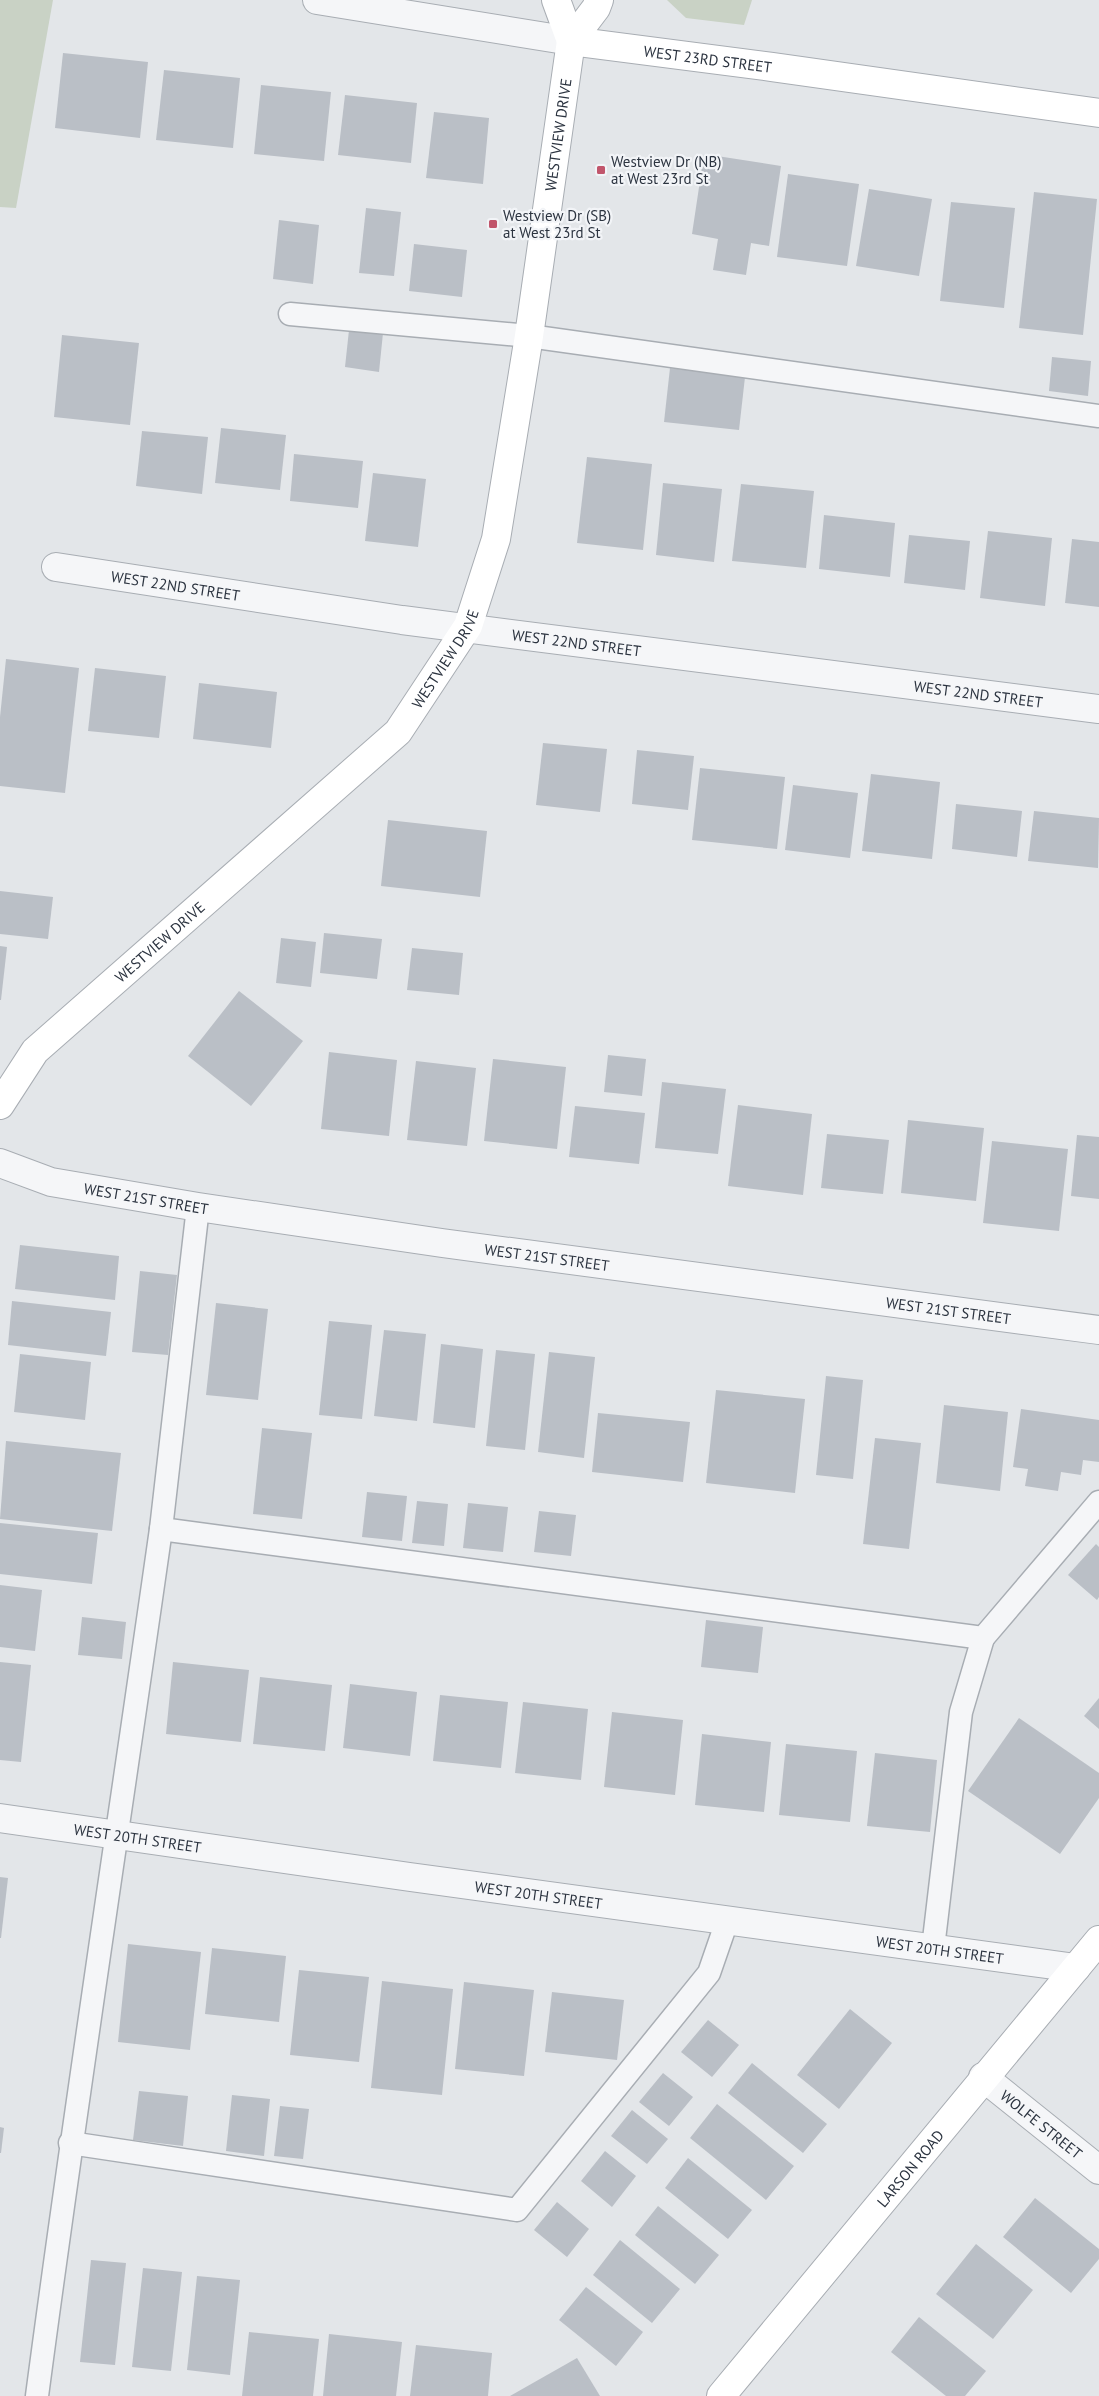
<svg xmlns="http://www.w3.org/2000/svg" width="1099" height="2396" font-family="'PT Sans',sans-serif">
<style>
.green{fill:#c9d2c5}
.building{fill:#babfc6}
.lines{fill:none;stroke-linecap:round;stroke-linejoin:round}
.lane-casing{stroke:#a8adb3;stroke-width:25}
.street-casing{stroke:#a8adb3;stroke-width:30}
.secondary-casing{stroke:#a8adb3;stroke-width:30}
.lane{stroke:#f5f6f8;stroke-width:22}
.street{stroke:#f5f6f8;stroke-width:28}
.secondary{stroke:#fff;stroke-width:28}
.poi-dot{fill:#c1556b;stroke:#f2f4f7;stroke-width:2}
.labels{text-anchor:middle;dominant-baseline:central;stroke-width:4.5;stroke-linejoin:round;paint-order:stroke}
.street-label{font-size:15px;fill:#2c3440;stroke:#f2f4f7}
.poi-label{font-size:15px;fill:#2c3440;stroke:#f2f4f7;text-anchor:start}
</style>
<rect width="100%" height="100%" fill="#e3e6e9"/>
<g class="green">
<path d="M 0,0 L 53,0 L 16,208 L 0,207 Z"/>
<path d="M 667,0 L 752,0 L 744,25 L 686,18 Z"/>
</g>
<g class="building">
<path d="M 63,53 L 148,62 L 140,138 L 55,128 Z"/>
<path d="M 164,70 L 240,78 L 233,148 L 156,140 Z"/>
<path d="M 261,85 L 331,92 L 324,161 L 254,154 Z"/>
<path d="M 345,95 L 417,103 L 411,163 L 338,155 Z"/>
<path d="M 434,112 L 489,118 L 483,184 L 426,178 Z"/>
<path d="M 704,154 L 781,166 L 769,246 L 751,243 L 746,275 L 713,270 L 718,239 L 692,234 Z"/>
<path d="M 788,174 L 859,184 L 847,266 L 777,257 Z"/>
<path d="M 869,189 L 932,199 L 919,276 L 856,266 Z"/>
<path d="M 1034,192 L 1097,199 L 1083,335 L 1019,328 Z"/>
<path d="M 951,202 L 1015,208 L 1004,308 L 940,301 Z"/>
<path d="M 366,208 L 401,212 L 394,276 L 359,273 Z"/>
<path d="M 279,220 L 319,225 L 313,284 L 273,279 Z"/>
<path d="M 414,244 L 467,250 L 462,297 L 409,291 Z"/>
<path d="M 349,330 L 383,333 L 379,372 L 345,367 Z"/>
<path d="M 62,335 L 139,343 L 130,425 L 54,417 Z"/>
<path d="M 1052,357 L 1091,361 L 1088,396 L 1049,391 Z"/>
<path d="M 670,368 L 745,377 L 739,430 L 664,422 Z"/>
<path d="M 221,428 L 286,435 L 280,490 L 215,483 Z"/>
<path d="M 142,431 L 208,437 L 202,494 L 136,486 Z"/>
<path d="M 294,454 L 363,461 L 358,508 L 290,501 Z"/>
<path d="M 587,457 L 652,464 L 643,550 L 577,543 Z"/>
<path d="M 373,473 L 426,479 L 418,547 L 365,541 Z"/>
<path d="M 663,483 L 722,489 L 714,562 L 656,555 Z"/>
<path d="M 741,484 L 814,491 L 806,568 L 732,561 Z"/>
<path d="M 824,515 L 895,523 L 890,577 L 819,569 Z"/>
<path d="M 988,531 L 1052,538 L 1045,606 L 980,598 Z"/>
<path d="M 909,535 L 970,541 L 965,590 L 904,583 Z"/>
<path d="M 1072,539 L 1099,542 L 1099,607 L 1065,603 Z"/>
<path d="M 6,659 L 79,668 L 65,793 L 0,786 L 0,717 Z"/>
<path d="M 95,668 L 166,676 L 159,738 L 88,731 Z"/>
<path d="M 199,683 L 277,692 L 271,748 L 193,739 Z"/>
<path d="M 543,743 L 607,749 L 600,812 L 536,805 Z"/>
<path d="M 637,750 L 694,756 L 688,810 L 632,804 Z"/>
<path d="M 700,768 L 785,777 L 777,849 L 692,840 Z"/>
<path d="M 871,774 L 940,782 L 932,859 L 862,851 Z"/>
<path d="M 793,785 L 858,793 L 850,858 L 785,850 Z"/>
<path d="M 956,804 L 1022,811 L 1017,857 L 952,849 Z"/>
<path d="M 1034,811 L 1099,818 L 1098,868 L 1028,861 Z"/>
<path d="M 388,820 L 487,831 L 480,897 L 381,886 Z"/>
<path d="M 0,891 L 53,897 L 48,939 L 0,934 Z"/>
<path d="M 324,933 L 382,939 L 377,979 L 320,973 Z"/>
<path d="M 281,938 L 316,942 L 311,987 L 276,983 Z"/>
<path d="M 0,946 L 7,947 L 1,1000 L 0,1000 Z"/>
<path d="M 412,948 L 463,953 L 459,995 L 407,990 Z"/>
<path d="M 239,991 L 303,1041 L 251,1106 L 188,1056 Z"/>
<path d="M 329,1052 L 397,1060 L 389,1136 L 321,1129 Z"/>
<path d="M 608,1055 L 646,1059 L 642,1096 L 604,1092 Z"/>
<path d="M 493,1059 L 566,1067 L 557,1149 L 484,1141 Z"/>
<path d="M 416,1061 L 476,1068 L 467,1146 L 407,1140 Z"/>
<path d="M 662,1082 L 726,1089 L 718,1154 L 655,1148 Z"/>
<path d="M 738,1105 L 812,1114 L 803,1195 L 728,1186 Z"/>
<path d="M 575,1106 L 645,1113 L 639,1164 L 569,1157 Z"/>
<path d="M 908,1120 L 984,1128 L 976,1201 L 901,1193 Z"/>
<path d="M 827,1134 L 889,1140 L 883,1194 L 821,1188 Z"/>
<path d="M 1077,1135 L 1099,1137 L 1099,1199 L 1071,1196 Z"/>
<path d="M 992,1141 L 1068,1149 L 1059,1231 L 983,1223 Z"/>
<path d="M 20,1245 L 119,1256 L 115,1300 L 15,1289 Z"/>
<path d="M 140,1271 L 177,1275 L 168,1355 L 132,1352 Z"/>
<path d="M 12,1301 L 111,1312 L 106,1356 L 8,1345 Z"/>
<path d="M 216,1303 L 268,1309 L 258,1400 L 206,1395 Z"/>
<path d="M 329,1321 L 372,1325 L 362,1419 L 319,1415 Z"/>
<path d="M 384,1330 L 426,1334 L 417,1421 L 374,1416 Z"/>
<path d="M 441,1344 L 483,1349 L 475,1428 L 433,1423 Z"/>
<path d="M 496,1350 L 535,1354 L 525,1450 L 486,1446 Z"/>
<path d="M 549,1352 L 595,1357 L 584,1458 L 538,1452 Z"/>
<path d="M 20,1354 L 91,1362 L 85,1420 L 14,1412 Z"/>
<path d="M 826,1376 L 863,1380 L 853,1479 L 816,1475 Z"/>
<path d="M 716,1390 L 805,1399 L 795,1493 L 706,1483 Z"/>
<path d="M 944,1405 L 1008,1412 L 1000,1491 L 936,1483 Z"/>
<path d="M 1021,1409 L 1099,1420 L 1099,1462 L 1083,1460 L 1081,1475 L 1061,1472 L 1058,1491 L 1025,1486 L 1028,1469 L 1013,1467 Z"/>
<path d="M 598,1413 L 690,1422 L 683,1482 L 592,1472 Z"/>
<path d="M 262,1428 L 312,1433 L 302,1519 L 253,1514 Z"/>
<path d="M 875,1438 L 921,1443 L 909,1549 L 863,1544 Z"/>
<path d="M 6,1441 L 121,1453 L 112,1531 L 0,1519 Z"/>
<path d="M 367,1492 L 407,1496 L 402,1541 L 362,1537 Z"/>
<path d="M 417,1501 L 448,1504 L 444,1546 L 412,1543 Z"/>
<path d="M 468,1503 L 508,1507 L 503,1552 L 463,1548 Z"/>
<path d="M 539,1511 L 576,1515 L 571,1556 L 534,1552 Z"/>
<path d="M 0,1523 L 98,1533 L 92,1584 L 0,1574 Z"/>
<path d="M 1096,1544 L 1099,1547 L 1099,1597 L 1097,1600 L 1068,1575 Z"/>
<path d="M 0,1585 L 42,1590 L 35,1651 L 0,1647 Z"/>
<path d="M 82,1617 L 126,1622 L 122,1659 L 78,1655 Z"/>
<path d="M 706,1620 L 763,1627 L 758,1673 L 701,1667 Z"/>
<path d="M 0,1662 L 31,1665 L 21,1762 L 0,1760 Z"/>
<path d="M 173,1662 L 249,1670 L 241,1742 L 166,1734 Z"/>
<path d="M 260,1677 L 332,1685 L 325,1751 L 253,1744 Z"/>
<path d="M 350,1684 L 417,1692 L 410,1756 L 343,1748 Z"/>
<path d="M 440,1695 L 508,1702 L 501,1768 L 433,1761 Z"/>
<path d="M 1099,1698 L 1099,1729 L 1084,1716 Z"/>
<path d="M 523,1702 L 588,1709 L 581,1780 L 515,1773 Z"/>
<path d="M 612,1712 L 683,1720 L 675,1795 L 604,1787 Z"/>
<path d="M 1019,1718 L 1099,1773 L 1099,1798 L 1060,1854 L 968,1791 Z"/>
<path d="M 702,1734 L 771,1742 L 764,1812 L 695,1805 Z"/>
<path d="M 786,1744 L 857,1751 L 850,1822 L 779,1815 Z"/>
<path d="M 875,1753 L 937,1760 L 930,1832 L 867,1826 Z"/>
<path d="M 0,1877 L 8,1878 L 1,1938 L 0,1938 Z"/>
<path d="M 128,1944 L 201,1952 L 190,2050 L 118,2042 Z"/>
<path d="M 212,1948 L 286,1956 L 279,2022 L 205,2014 Z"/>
<path d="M 299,1970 L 369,1977 L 359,2062 L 290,2055 Z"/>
<path d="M 382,1981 L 453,1989 L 442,2095 L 371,2088 Z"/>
<path d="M 464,1982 L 534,1990 L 524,2076 L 455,2069 Z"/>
<path d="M 552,1992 L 624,2000 L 617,2060 L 545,2052 Z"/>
<path d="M 850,2009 L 892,2043 L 839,2109 L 797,2075 Z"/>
<path d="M 708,2020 L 739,2045 L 712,2077 L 681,2052 Z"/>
<path d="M 752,2063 L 827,2124 L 803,2153 L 728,2093 Z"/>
<path d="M 663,2073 L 693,2097 L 669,2126 L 639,2102 Z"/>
<path d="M 139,2091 L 188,2096 L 183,2146 L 133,2140 Z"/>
<path d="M 232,2095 L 270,2099 L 264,2156 L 226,2151 Z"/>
<path d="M 717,2104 L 794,2166 L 766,2200 L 690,2138 Z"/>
<path d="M 280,2106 L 309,2109 L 303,2159 L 274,2156 Z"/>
<path d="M 632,2110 L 668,2139 L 647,2164 L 611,2136 Z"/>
<path d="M 0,2127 L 4,2128 L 1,2153 L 0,2153 Z"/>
<path d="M 605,2151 L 636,2176 L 612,2207 L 581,2181 Z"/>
<path d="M 688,2158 L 752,2210 L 728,2239 L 665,2188 Z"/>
<path d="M 1035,2198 L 1099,2249 L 1099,2259 L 1071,2293 L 1003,2237 Z"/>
<path d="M 557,2202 L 589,2229 L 567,2257 L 534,2230 Z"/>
<path d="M 658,2206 L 719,2255 L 695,2284 L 635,2235 Z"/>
<path d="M 620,2240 L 680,2289 L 652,2323 L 593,2275 Z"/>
<path d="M 976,2244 L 1033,2290 L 993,2339 L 936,2294 Z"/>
<path d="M 91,2260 L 126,2263 L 115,2365 L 80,2362 Z"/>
<path d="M 143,2268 L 182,2272 L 171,2371 L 132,2367 Z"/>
<path d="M 197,2276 L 240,2280 L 230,2375 L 187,2370 Z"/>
<path d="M 586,2287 L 643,2332 L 616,2366 L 559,2320 Z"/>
<path d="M 919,2317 L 986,2371 L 965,2396 L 946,2396 L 891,2352 Z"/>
<path d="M 249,2332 L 319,2339 L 313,2396 L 242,2396 Z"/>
<path d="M 329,2334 L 402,2342 L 396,2396 L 323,2396 Z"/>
<path d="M 416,2345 L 492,2353 L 488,2396 L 410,2396 Z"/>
<path d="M 577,2358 L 600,2396 L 510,2396 Z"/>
</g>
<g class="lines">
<defs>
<g id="lane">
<path d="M 290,314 L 529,336 L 1099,416"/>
<path d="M 161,1529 L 198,1207"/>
<path d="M 933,1948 L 961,1712 L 983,1638"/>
<path d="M 70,2143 L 517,2210 L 709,1973 L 727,1921"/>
<path d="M 37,2396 C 75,2107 120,1818 161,1529 L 983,1638 L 1099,1502"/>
</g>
<g id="street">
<path d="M 317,0 L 571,41"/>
<path id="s1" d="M 56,567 L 402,620 L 1099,709"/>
<path id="s2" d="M 0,1163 L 51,1182 L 198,1207 L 442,1243 L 1099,1330"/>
<path id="s3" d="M 0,1818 L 410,1877 L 1076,1968"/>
<path id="s4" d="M 983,2077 L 1099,2170"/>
</g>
<g id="secondary">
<path d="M 556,0 L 571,41"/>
<path id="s5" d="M 571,41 L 772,67 L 1099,113"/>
<path id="s6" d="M 0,1105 L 35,1051 L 398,732 L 468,626 L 496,539 L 529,336 L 571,41 L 596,8 L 599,0"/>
<path id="s7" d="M 721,2396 L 1099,1940"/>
</g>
</defs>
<use href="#lane" class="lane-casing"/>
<use href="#street" class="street-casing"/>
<use href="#secondary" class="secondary-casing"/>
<use href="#lane" class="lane"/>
<use href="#street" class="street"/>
<use href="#secondary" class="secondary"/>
</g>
<g class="poi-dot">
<rect x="596" y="165" width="10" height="10" rx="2.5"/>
<rect x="488" y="219" width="10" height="10" rx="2.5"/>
</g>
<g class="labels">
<g class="street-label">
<text stroke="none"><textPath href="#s5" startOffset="138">WEST 23RD STREET</textPath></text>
<text stroke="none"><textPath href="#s6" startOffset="1175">WESTVIEW DRIVE</textPath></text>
<text stroke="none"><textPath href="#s1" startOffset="121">WEST 22ND STREET</textPath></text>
<text stroke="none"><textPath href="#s1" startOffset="526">WEST 22ND STREET</textPath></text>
<text stroke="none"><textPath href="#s6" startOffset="635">WESTVIEW DRIVE</textPath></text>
<text stroke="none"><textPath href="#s1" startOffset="931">WEST 22ND STREET</textPath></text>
<text stroke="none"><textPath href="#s6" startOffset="230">WESTVIEW DRIVE</textPath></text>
<text stroke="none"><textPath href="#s2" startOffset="151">WEST 21ST STREET</textPath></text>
<text stroke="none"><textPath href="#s2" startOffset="556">WEST 21ST STREET</textPath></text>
<text stroke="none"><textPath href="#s2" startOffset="961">WEST 21ST STREET</textPath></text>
<text stroke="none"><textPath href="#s3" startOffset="139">WEST 20TH STREET</textPath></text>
<text stroke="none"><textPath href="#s3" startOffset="544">WEST 20TH STREET</textPath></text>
<text stroke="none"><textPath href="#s3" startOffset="949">WEST 20TH STREET</textPath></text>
<text stroke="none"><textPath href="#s4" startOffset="75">WOLFE STREET</textPath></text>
<text stroke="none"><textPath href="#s7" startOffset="296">LARSON ROAD</textPath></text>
</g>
<g class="poi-label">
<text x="611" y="161">Westview Dr (NB)<tspan x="611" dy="17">at West 23rd St</tspan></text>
<text x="503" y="215">Westview Dr (SB)<tspan x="503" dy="17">at West 23rd St</tspan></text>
</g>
</g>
</svg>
